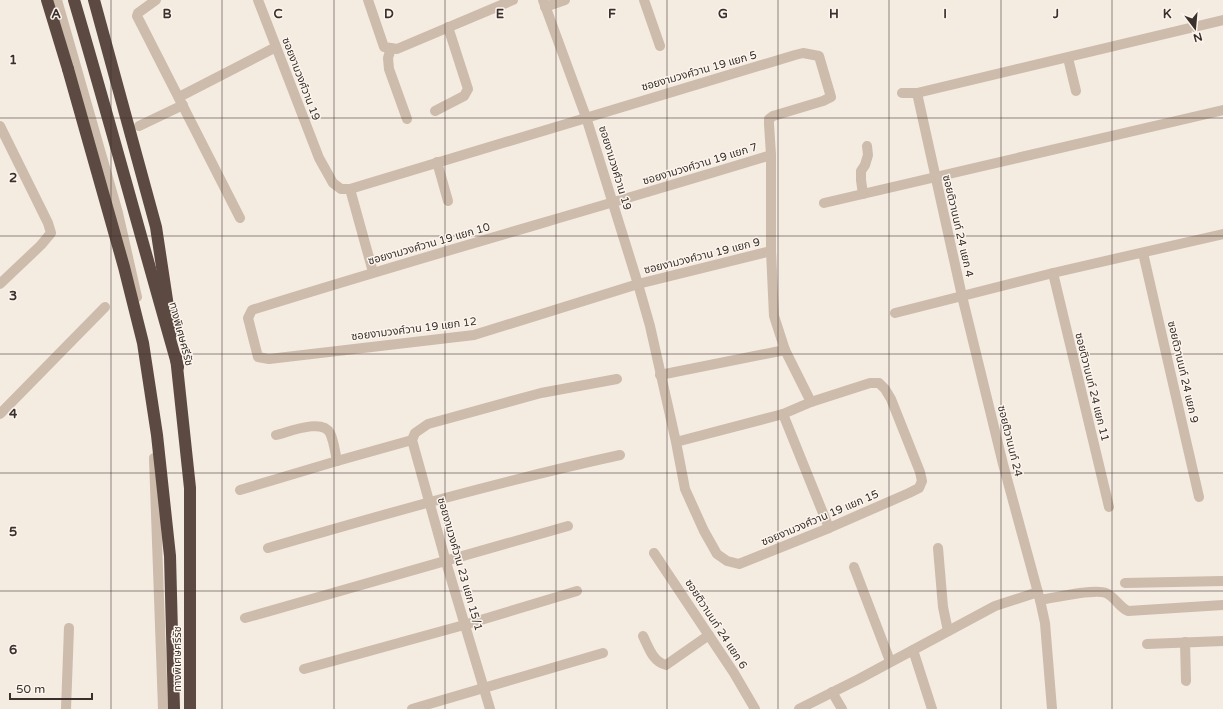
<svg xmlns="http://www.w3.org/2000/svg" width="1223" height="709" font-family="'Varela Round','Noto Sans Thai',sans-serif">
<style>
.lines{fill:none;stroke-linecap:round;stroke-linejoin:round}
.minor{stroke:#cdbbac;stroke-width:10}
.highway{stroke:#5c4a42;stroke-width:12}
.highway-bridge{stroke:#5c4a42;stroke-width:12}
.grid{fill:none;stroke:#3b302b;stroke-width:1;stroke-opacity:0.55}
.labels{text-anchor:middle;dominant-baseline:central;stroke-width:3;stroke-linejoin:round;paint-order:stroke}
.street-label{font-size:11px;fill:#3b302b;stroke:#fbf5ee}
.grid-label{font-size:13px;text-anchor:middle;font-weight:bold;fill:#3b302b;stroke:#fbf5ee;stroke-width:3;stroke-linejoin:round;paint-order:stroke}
</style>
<rect width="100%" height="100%" fill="#f4ebe1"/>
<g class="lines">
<g class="minor">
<path d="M 57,0 L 118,213 L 137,297"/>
<path d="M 156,0 L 138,13 L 137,16 L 240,218"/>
<path d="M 258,0 L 319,158 L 333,183 L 341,189 L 350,189 L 795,55 L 803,53 L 819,56 L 831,97 L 823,101 L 773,116 L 769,119 L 769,124 L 771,155 L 771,251 L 774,316 L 785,350 L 811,402"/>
<path d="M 368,0 L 384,47 L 397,49 L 513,0"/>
<path d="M 543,0 L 586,117 L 638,284 L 650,326 L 676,442 L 685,489 L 704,531 L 717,554 L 727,561 L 739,564 L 829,528 L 909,493 L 919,488 L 922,481 L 920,472 L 891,399 L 885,389 L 879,383 L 870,383 L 811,402 L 783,414 L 676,442"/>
<path d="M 644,0 L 660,46"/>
<path d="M 545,7 L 565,0"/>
<path d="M 391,48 L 388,58 L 389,69 L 407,119"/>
<path d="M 1068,58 L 1076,91"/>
<path d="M 902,93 L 917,93 L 1223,20"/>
<path d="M 917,93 L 962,296 L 1003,464 L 1040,600 L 1045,623 L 1052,709"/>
<path d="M 179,97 L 276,47"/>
<path d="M 435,111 L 464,96 L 468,89 L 448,27"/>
<path d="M 0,126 L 48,223 L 51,233 L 41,245 L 0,284"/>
<path d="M 139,126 L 183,105"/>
<path d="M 771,155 C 598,208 424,256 252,310 L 248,318 L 258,357 L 269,359 L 474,335 L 638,284 L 771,251"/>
<path d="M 437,162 L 448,201"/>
<path d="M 350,189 L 373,272"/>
<path d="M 863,194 L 861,180 L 861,171 L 865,165 L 868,155 L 867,146"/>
<path d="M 824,203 L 1223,110"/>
<path d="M 1143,253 L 1199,497"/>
<path d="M 1053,273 L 1109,507"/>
<path d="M 895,313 L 1053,273 L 1223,234"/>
<path d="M 660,375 L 785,350"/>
<path d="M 0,414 L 105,307"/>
<path d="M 783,414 L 829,528"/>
<path d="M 276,435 C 289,432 322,418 330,433 C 334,441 335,452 337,461"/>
<path d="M 154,458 L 163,709"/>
<path d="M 240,490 L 337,461 L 412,440"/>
<path d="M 268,548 C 385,514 501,481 620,455"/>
<path d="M 938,548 L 943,607 L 948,631"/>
<path d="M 654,553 L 734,673 L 755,709"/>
<path d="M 854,567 L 890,661"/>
<path d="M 1125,583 L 1223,581"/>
<path d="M 1040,600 C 1053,598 1095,588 1106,593 C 1115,597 1119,607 1128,611 L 1223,605"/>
<path d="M 245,618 L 568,526"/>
<path d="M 643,636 C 649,648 653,662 666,665 L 709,635"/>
<path d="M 1185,642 L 1186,681"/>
<path d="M 1147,644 L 1223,641"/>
<path d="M 913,650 L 932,709"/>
<path d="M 304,669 L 464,625 L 577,591"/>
<path d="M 832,692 L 842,709"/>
<path d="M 66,709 L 69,628"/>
<path d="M 412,709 L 603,653"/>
<path d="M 490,709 L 446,562 L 412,440 L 415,433 L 428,424 L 541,393 L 617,379"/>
<path d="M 799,709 L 859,679 L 995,606 L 1038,592"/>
</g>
<g class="highway">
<path d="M 47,0 L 68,69"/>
<path d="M 94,0 L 156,227 L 172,333"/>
<path d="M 176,357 L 190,488 L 190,709"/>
</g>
<g class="highway-bridge">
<path d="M 74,0 C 110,122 143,245 178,367"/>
<path d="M 68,69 L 124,267 L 143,343 L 157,435 L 170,556 L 174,709"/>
</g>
</g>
<path class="grid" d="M 111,0 L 111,709M 222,0 L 222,709M 334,0 L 334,709M 445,0 L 445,709M 556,0 L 556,709M 667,0 L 667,709M 778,0 L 778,709M 889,0 L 889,709M 1001,0 L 1001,709M 1112,0 L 1112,709M 0,118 L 1223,118M 0,236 L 1223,236M 0,354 L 1223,354M 0,473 L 1223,473M 0,591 L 1223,591"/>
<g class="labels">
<g class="street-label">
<text transform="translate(699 71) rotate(-16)">ซอยงามวงศ์วาน 19 แยก 5</text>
<text transform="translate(301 79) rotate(69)">ซอยงามวงศ์วาน 19</text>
<text transform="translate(700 164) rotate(-17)">ซอยงามวงศ์วาน 19 แยก 7</text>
<text transform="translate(615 168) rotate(73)">ซอยงามวงศ์วาน 19</text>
<text transform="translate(958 226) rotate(77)">ซอยติวานนท์ 24 แยก 4</text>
<text transform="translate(429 244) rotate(-16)">ซอยงามวงศ์วาน 19 แยก 10</text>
<text transform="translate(702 256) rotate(-14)">ซอยงามวงศ์วาน 19 แยก 9</text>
<text transform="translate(414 329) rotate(-7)">ซอยงามวงศ์วาน 19 แยก 12</text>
<text transform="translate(181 334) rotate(75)">ทางพิเศษศรีรัช</text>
<text transform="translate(1183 372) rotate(77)">ซอยติวานนท์ 24 แยก 9</text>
<text transform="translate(1092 387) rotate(76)">ซอยติวานนท์ 24 แยก 11</text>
<text transform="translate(1010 441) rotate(76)">ซอยติวานนท์ 24</text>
<text transform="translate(820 518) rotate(-23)">ซอยงามวงศ์วาน 19 แยก 15</text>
<text transform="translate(460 564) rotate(74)">ซอยงามวงศ์วาน 23 แยก 15/1</text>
<text transform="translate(716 624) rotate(57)">ซอยติวานนท์ 24 แยก 6</text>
<text transform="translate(177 659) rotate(-90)">ทางพิเศษศรีรัช</text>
</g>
</g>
<g class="grid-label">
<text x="56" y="18">A</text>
<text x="167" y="18">B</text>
<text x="278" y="18">C</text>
<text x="389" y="18">D</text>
<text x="500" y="18">E</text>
<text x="612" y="18">F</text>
<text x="723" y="18">G</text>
<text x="834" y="18">H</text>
<text x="945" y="18">I</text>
<text x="1056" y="18">J</text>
<text x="1167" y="18">K</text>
<text x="13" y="64">1</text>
<text x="13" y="182">2</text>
<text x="13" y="300">3</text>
<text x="13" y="418">4</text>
<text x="13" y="536">5</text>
<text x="13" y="654">6</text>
</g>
<g transform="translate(1195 28) rotate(164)" stroke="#fbf5ee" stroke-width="3" paint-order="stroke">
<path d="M0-3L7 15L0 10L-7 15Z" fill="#3b302b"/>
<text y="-6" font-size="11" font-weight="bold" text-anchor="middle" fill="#3b302b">N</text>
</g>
<path d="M10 693v6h82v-6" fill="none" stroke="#3b302b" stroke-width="2"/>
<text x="16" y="693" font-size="12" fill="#3b302b" stroke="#fbf5ee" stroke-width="3" paint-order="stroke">50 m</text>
</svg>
